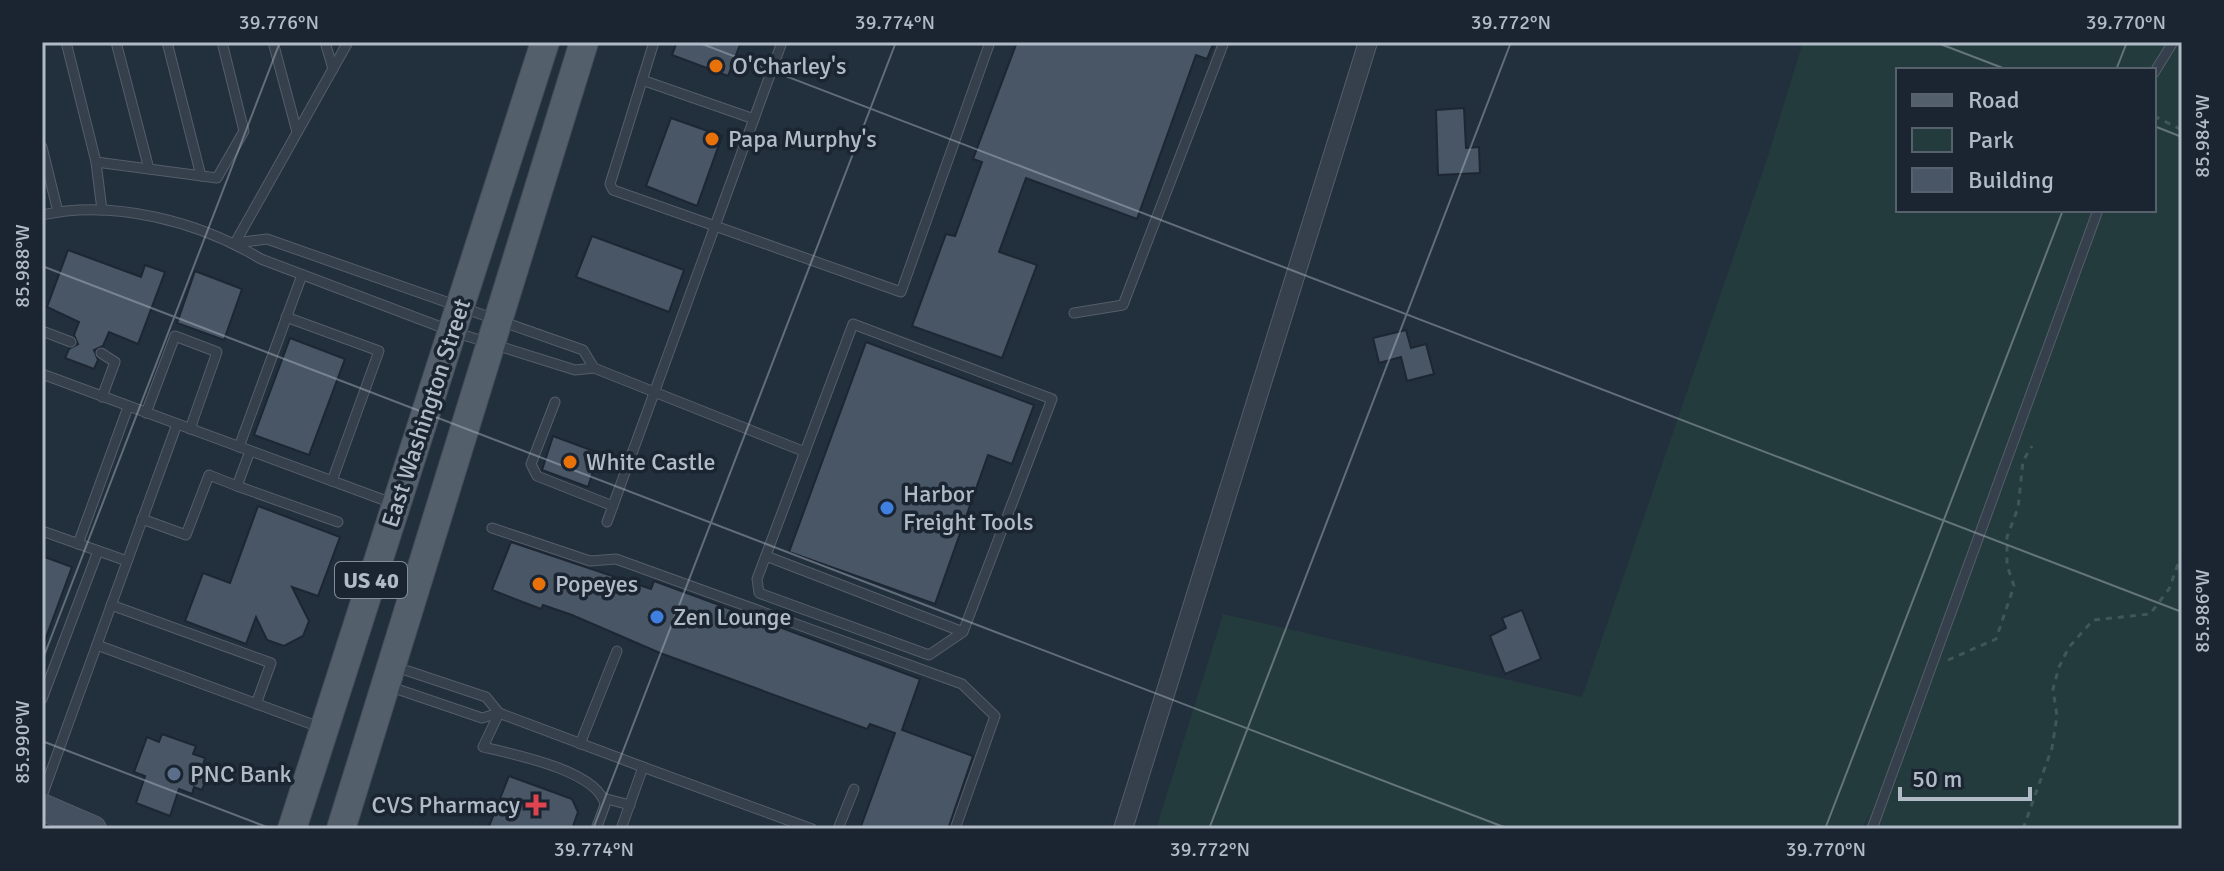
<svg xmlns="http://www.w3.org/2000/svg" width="2224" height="871" font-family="Signika,sans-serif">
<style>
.green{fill:#243b3d;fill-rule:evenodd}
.building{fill:#485665;stroke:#1d2733;stroke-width:2}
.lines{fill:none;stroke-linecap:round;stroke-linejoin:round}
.service-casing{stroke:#545e6a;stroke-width:11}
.minor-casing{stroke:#545e6a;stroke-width:20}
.secondary-casing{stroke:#545e6a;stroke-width:28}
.primary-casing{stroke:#424c58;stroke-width:30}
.path{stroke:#3f5757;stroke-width:3;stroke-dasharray:6 6;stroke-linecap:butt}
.service{stroke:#36404c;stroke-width:9}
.minor{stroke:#36404c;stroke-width:18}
.secondary{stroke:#44505f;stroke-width:26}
.primary{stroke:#545f6c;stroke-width:28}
.ticks{fill:none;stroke:#b1bbc8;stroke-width:2;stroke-opacity:0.45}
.food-dot{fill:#e8710a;stroke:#1b2531;stroke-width:3}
.shop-dot{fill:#3f7fe0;stroke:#1b2531;stroke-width:3}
.service-dot{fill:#5c6f8a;stroke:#1b2531;stroke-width:3}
.health-dot{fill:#e0444e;stroke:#1b2531;stroke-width:3}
.labels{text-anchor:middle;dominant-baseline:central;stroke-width:7;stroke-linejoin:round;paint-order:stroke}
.shield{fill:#1b2531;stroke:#848e9b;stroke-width:2}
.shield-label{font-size:22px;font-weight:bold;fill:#b1bbc8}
.poi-label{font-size:24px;fill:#b1bbc8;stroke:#1b2531;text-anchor:start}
.street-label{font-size:24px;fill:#b1bbc8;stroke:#1b2531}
.neatline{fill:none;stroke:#b1bbc8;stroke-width:3}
.ticks-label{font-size:20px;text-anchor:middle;fill:#b1bbc8}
</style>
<rect width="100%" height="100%" fill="#222f3c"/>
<path class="green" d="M 1803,42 L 2182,42 L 2182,829 L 1864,829 L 1871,809 L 1862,829 L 1156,829 L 1223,614 L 1582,697 L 1767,159 ZM 1898,70 L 2154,70 L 2154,210 L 1898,210 Z"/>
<g class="building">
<path d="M 677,42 L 741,42 L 728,76 L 672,55 Z"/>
<path d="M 1017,42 L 1214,42 L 1207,59 L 1196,55 L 1137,219 L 1026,178 L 999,252 L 1037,265 L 1002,358 L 912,326 L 946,234 L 955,236 L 982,162 L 973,159 Z"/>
<path d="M 1464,108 L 1466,148 L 1479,147 L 1480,173 L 1438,175 L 1436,110 Z"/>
<path d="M 671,118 L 722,136 L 697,206 L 646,186 Z"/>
<path d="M 592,236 L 684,270 L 669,312 L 576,277 Z"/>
<path d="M 68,250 L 141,277 L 145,265 L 165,272 L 138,344 L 109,332 L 103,346 L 94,350 L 98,360 L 94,369 L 65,358 L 69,349 L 78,344 L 74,335 L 79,322 L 47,307 Z"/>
<path d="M 195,271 L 242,289 L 224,340 L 177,323 Z"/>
<path d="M 1406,330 L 1411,348 L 1426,344 L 1434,374 L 1407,381 L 1401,357 L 1379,363 L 1373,338 Z"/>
<path d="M 290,338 L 345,359 L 309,455 L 254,435 Z"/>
<path d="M 866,342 L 1034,405 L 1012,464 L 988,455 L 935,604 L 789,552 Z"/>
<path d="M 553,436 L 599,453 L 588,487 L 542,470 Z"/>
<path d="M 258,506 L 340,537 L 318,596 L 292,587 L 309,621 L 303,636 L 284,646 L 267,640 L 256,617 L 246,644 L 185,621 L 203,573 L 230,583 Z"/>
<path d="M 511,542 L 651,589 L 654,581 L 920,679 L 902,730 L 973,756 L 948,829 L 860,829 L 895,733 L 870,724 L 867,729 L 660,653 L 572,615 L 543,605 L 541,609 L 492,590 Z"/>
<path d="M 42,556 L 72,567 L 44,643 L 42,643 Z"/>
<path d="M 1522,610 L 1541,659 L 1505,674 L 1490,636 L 1506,628 L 1502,618 Z"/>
<path d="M 162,734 L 196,746 L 193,754 L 205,758 L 203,765 L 210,767 L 202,790 L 194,787 L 192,794 L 179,789 L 170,816 L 136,803 L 145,776 L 134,772 L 147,737 L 159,742 Z"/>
<path d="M 509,776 L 572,799 L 578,812 L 572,829 L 488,829 Z"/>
</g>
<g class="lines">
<defs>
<g id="service">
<path d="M 66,42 L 96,162 L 217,178 L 244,131 L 222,42"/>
<path d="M 116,42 L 149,169"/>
<path d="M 167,42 L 201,176"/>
<path d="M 273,42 L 297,132"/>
<path d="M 325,42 L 333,69"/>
<path d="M 782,42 L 715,226 L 901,292 L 990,42"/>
<path d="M 2154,73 L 2173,42"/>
<path d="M 642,80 L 754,119"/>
<path d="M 42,147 L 58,212"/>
<path d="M 96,162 L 102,210"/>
<path d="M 42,215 C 114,199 200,222 261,259 L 454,332 L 575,370 L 594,368 L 805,452"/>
<path d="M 235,243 L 267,239 L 583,350 L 594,368"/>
<path d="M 235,243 L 348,42"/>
<path d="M 1074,313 L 1123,305 L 1224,42"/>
<path d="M 286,317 L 379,351 L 332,481"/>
<path d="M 42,331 L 71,342"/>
<path d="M 101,353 L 115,362 L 102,397"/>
<path d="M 42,374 L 392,503"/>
<path d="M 555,402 L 531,464 L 537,476 L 613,506"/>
<path d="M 146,413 L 175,336 L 217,352 L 190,429"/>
<path d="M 239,447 L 302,275"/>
<path d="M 237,486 L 338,522"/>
<path d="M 142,519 L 186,535 L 209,475 L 237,486 L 250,451"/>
<path d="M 607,522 L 715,226 L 613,190 L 610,184 L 654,42"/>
<path d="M 492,528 L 590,561 L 616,559 L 962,684 L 995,716 L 955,829"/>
<path d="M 42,531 L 127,561"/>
<path d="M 78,544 L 128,407"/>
<path d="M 766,556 L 963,632 L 929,655 L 759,593 L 757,579 L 853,324 L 1052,399 L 963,632"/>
<path d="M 111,605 L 271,663 L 256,704"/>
<path d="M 97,645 L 322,728"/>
<path d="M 396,667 L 486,697 L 499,713 L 643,767 L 621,829"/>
<path d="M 388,686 L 482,718 L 499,713"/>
<path d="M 42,699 L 98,551"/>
<path d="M 499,713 L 483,747 C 513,754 599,771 605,805 L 596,829"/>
<path d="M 580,744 L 617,651"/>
<path d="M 643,767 L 812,829"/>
<path d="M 42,796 L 177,424"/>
<path d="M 603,798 L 630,805"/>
<path d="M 838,829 L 854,789"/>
<path d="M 1872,829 L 2098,210"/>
</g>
<path id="minor" d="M 1123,829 L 1368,42"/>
<path id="secondary" d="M 42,807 L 93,829"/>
<g id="primary">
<path d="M 292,829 L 545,42"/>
<path d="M 341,829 L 584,42"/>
</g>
</defs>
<use href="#service" class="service-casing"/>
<use href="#minor" class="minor-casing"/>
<use href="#secondary" class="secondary-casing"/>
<use href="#primary" class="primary-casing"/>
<g class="path">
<path d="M 2154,116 L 2182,130"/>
<path d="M 1948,660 L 1996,639 L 2014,586 L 2007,565 L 2007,537 L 2018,508 L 2023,461 L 2032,446"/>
<path d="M 2023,829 L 2052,748 L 2057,716 L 2053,689 L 2059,667 L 2069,647 L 2093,620 L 2150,614 L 2169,589 L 2182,553"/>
</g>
<use href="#service" class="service"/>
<use href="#minor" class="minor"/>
<use href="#secondary" class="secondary"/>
<use href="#primary" class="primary"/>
</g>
<path class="ticks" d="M 697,42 L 2182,612M 1935,42 L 2008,70M 2116,70 L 2127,42M 2154,126 L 2182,137M 42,266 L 1509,829M 42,661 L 280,42M 42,741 L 272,829M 593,829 L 896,42M 1209,829 L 1511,42M 1825,829 L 2063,210"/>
<g class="food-dot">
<circle cx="716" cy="66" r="8"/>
<circle cx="712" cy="139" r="8"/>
<circle cx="570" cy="462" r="8"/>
<circle cx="539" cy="584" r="8"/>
</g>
<g class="shop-dot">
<circle cx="887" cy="508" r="8"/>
<circle cx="657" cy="617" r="8"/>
</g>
<circle class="service-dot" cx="174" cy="774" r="8"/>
<path class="health-dot" d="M532 793h8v8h8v8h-8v8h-8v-8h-8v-8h8z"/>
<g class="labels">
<rect class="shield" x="335" y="562" width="72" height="36" rx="6"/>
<g class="shield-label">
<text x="371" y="580">US 40</text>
</g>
<g class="poi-label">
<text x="732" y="66">O'Charley's</text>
<text x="728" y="139">Papa Murphy's</text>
<text x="586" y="462">White Castle</text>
<text x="903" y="494">Harbor<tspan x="903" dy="28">Freight Tools</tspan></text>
<text x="555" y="584">Popeyes</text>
<text x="673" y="617">Zen Lounge</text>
<text x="190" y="774">PNC Bank</text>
<text x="520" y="805" text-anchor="end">CVS Pharmacy</text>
</g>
<g class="street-label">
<text transform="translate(426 413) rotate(-72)">East Washington Street</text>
</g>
</g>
<rect width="2224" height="871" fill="none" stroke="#1b2531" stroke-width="88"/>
<rect x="1896" y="68" width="260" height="144" fill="#1b2531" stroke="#57616d" stroke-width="2"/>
<rect x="1912" y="94" width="40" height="12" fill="#545f6c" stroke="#57616d" stroke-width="2"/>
<text x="1968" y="108" font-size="24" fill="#b1bbc8">Road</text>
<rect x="1912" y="128" width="40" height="24" fill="#243b3d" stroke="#57616d" stroke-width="2"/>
<text x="1968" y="148" font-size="24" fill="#b1bbc8">Park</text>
<rect x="1912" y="168" width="40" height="24" fill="#485665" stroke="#57616d" stroke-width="2"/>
<text x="1968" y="188" font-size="24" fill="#b1bbc8">Building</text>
<path d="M1900 787v12h130v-12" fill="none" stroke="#b1bbc8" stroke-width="4"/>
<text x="1912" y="787" font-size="24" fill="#b1bbc8" stroke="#1b2531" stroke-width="6" paint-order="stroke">50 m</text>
<rect x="44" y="44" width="2136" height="783" class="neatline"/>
<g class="ticks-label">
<text x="279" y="29">39.776°N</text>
<text x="895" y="29">39.774°N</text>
<text x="1511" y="29">39.772°N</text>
<text x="2126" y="29">39.770°N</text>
<text transform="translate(2202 136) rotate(-90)" y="7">85.984°W</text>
<text transform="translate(22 266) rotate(-90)" y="7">85.988°W</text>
<text transform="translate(2202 611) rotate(-90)" y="7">85.986°W</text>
<text transform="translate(22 742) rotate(-90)" y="7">85.990°W</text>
<text x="594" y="856">39.774°N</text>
<text x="1210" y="856">39.772°N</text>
<text x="1826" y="856">39.770°N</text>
</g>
</svg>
